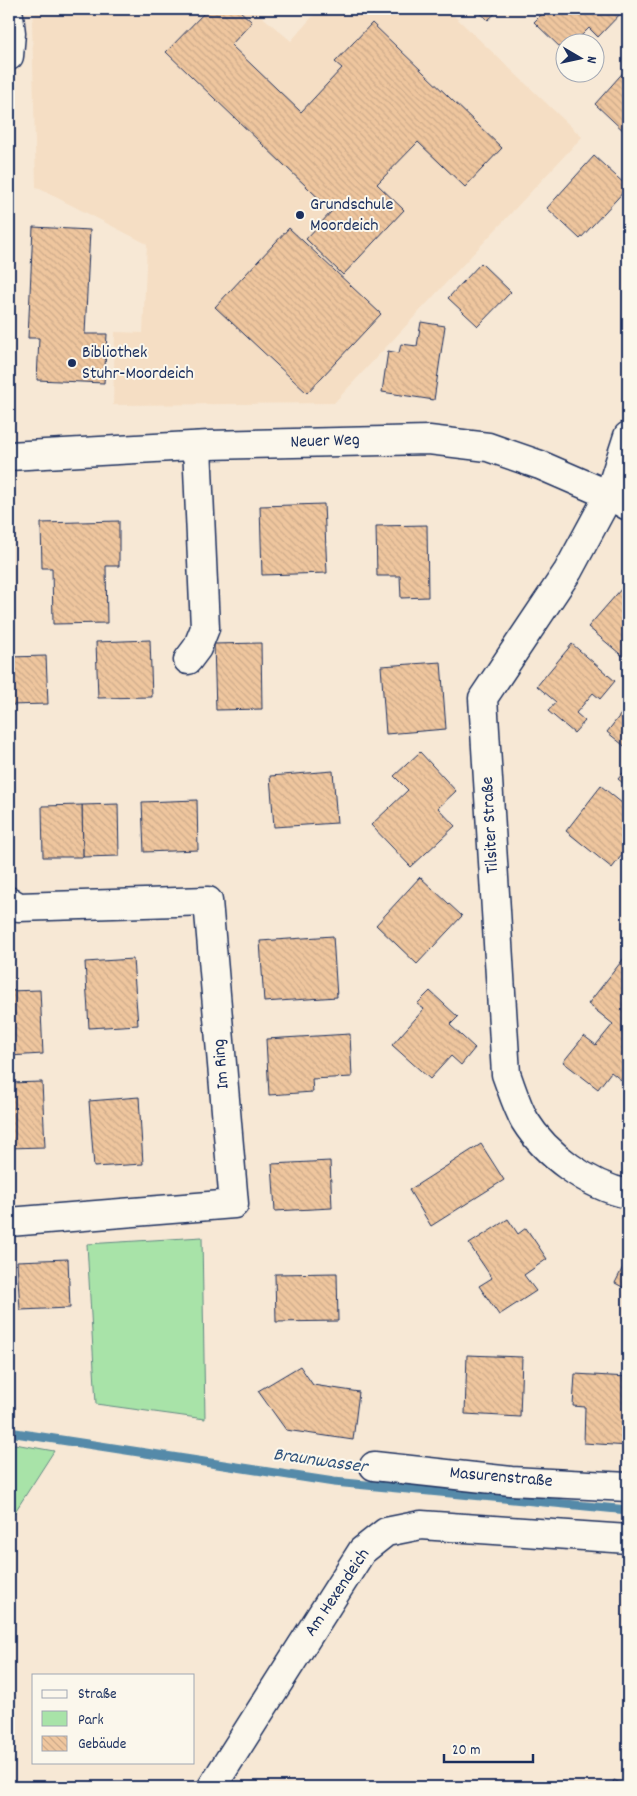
<svg xmlns="http://www.w3.org/2000/svg" width="637" height="1796" font-family="Dekko,sans-serif">
<style>
.built{fill:#f5dec4}
.green{fill:#a8e3a8;stroke:#628983}
.lines{fill:none;stroke-linecap:round;stroke-linejoin:round}
.stream{stroke:#558aa9;stroke-width:9}
.building{fill:url(#building-back-hatch);stroke:#1b2f5e}
.minor-casing{stroke:#1b2f5e;stroke-width:31}
.minor{stroke:#fbf7ec;stroke-width:28}
.poi-dot{fill:#1b2f5e;stroke:#fbf7ec;stroke-width:2}
.labels{text-anchor:middle;dominant-baseline:central;stroke-width:4;stroke-linejoin:round;paint-order:stroke}
.poi-label{font-size:18px;fill:#1b2f5e;stroke:#fbf7ec;text-anchor:start}
.street-label{font-size:18px;fill:#1b2f5e;stroke:#fbf7ec}
.water-label{font-size:19px;font-style:italic;fill:#33557d;stroke:#fbf7ec}
</style>
<defs>
<pattern id="building-back-hatch" width="6" height="6" patternUnits="userSpaceOnUse" patternTransform="scale(1.25)"><rect width="6" height="6" fill="#efc69e"/><path d="M-1 5l2 2M0 0l6 6M5-1l2 2" fill="none" stroke="#ccaa8a"/></pattern>
</defs>
<rect width="100%" height="100%" fill="#f7e8d5"/>
<filter id="ink" filterUnits="userSpaceOnUse"><feTurbulence type="fractalNoise" baseFrequency=".02" numOctaves="2"/><feDisplacementMap in="SourceGraphic" scale="10" xChannelSelector="R" yChannelSelector="G"/><feConvolveMatrix kernelMatrix="1 2 1 2 8 2 1 2 1" color-interpolation-filters="sRGB"/></filter>
<g filter="url(#ink)">
<path class="built" d="M 38,9 L 253,9 L 291,41 L 319,9 L 447,9 L 582,137 L 334,403 L 113,405 L 115,332 L 143,333 L 147,244 L 36,187 L 32,21 Z"/>
<g class="green">
<path d="M 202,1237 L 205,1419 L 96,1404 L 87,1244 Z"/>
<path d="M 9,1443 L 54,1451 L 9,1521 Z"/>
</g>
<g class="lines">
<path class="stream" d="M 9,1432 L 334,1482 L 628,1510"/>
</g>
<g class="building">
<path d="M 208,9 L 238,9 L 252,22 L 231,45 L 301,112 L 342,68 L 335,62 L 372,23 L 502,148 L 465,187 L 418,142 L 377,184 L 404,210 L 343,275 L 306,239 L 332,211 L 166,52 Z"/>
<path d="M 476,9 L 500,9 L 488,20 Z"/>
<path d="M 547,9 L 625,9 L 598,37 L 589,28 L 575,42 L 564,42 L 564,51 L 534,22 Z"/>
<path d="M 628,67 L 628,135 L 595,104 Z"/>
<path d="M 594,156 L 628,187 L 580,239 L 547,208 Z"/>
<path d="M 33,227 L 90,230 L 85,334 L 107,334 L 104,383 L 37,380 L 39,338 L 28,338 Z"/>
<path d="M 289,228 L 381,314 L 307,393 L 215,307 Z"/>
<path d="M 481,263 L 511,292 L 478,326 L 448,298 Z"/>
<path d="M 421,322 L 445,326 L 434,400 L 382,392 L 388,351 L 399,353 L 401,344 L 417,346 Z"/>
<path d="M 324,504 L 327,573 L 262,575 L 260,506 Z"/>
<path d="M 119,521 L 119,566 L 106,566 L 107,623 L 53,624 L 52,568 L 42,568 L 41,523 Z"/>
<path d="M 427,525 L 428,597 L 401,598 L 400,576 L 377,576 L 376,526 Z"/>
<path d="M 623,587 L 628,592 L 628,656 L 626,659 L 588,627 Z"/>
<path d="M 150,640 L 152,697 L 98,698 L 96,642 Z"/>
<path d="M 261,643 L 262,709 L 216,710 L 214,644 Z"/>
<path d="M 572,644 L 615,681 L 600,699 L 593,693 L 576,713 L 585,721 L 574,733 L 548,711 L 556,702 L 537,686 Z"/>
<path d="M 46,656 L 48,704 L 9,705 L 9,657 Z"/>
<path d="M 441,662 L 446,729 L 386,734 L 381,666 Z"/>
<path d="M 628,705 L 628,749 L 607,732 Z"/>
<path d="M 420,752 L 456,791 L 438,808 L 455,826 L 411,867 L 371,825 L 408,790 L 394,776 Z"/>
<path d="M 628,767 L 628,787 L 618,779 Z"/>
<path d="M 9,770 L 14,772 L 9,783 Z"/>
<path d="M 333,771 L 337,823 L 274,827 L 270,776 Z"/>
<path d="M 601,786 L 628,808 L 628,847 L 612,868 L 566,831 Z"/>
<path d="M 197,800 L 198,850 L 144,852 L 142,802 Z"/>
<path d="M 118,804 L 119,856 L 83,857 L 82,805 Z"/>
<path d="M 82,805 L 83,857 L 43,857 L 42,806 Z"/>
<path d="M 420,877 L 462,916 L 417,964 L 376,925 Z"/>
<path d="M 333,936 L 337,997 L 264,1002 L 260,941 Z"/>
<path d="M 628,953 L 628,1070 L 621,1080 L 611,1072 L 598,1089 L 563,1062 L 584,1036 L 596,1045 L 613,1024 L 588,1004 Z"/>
<path d="M 133,959 L 138,1025 L 89,1028 L 85,962 Z"/>
<path d="M 40,990 L 43,1054 L 9,1056 L 9,991 Z"/>
<path d="M 430,991 L 458,1017 L 450,1025 L 475,1048 L 461,1065 L 451,1056 L 430,1079 L 392,1045 L 424,1009 L 417,1004 Z"/>
<path d="M 350,1034 L 352,1077 L 312,1079 L 313,1092 L 269,1095 L 266,1039 Z"/>
<path d="M 42,1082 L 45,1147 L 9,1148 L 9,1083 Z"/>
<path d="M 139,1097 L 143,1164 L 94,1167 L 89,1101 Z"/>
<path d="M 481,1144 L 504,1180 L 431,1226 L 409,1190 Z"/>
<path d="M 330,1161 L 332,1208 L 275,1211 L 272,1164 Z"/>
<path d="M 508,1219 L 518,1234 L 526,1228 L 547,1259 L 524,1275 L 536,1291 L 499,1315 L 479,1286 L 492,1278 L 469,1244 Z"/>
<path d="M 628,1257 L 628,1290 L 615,1283 Z"/>
<path d="M 68,1259 L 70,1308 L 20,1310 L 17,1261 Z"/>
<path d="M 337,1273 L 338,1321 L 276,1322 L 275,1274 Z"/>
<path d="M 467,1355 L 522,1357 L 520,1417 L 465,1414 Z"/>
<path d="M 300,1366 L 313,1385 L 359,1392 L 353,1440 L 286,1430 L 258,1391 Z"/>
<path d="M 575,1374 L 628,1377 L 628,1446 L 584,1443 L 585,1407 L 573,1406 Z"/>
<path d="M 614,1780 L 628,1787 L 611,1787 Z"/>
</g>
<g class="lines">
<defs>
<g id="minor">
<path d="M 9,16 L 11,33 L 9,56"/>
<path d="M 628,436 L 609,495 L 568,571 L 483,698 L 506,1074 C 512,1090 517,1107 525,1121 C 546,1155 589,1186 628,1194"/>
<path d="M 9,456 L 209,445 L 429,440 L 488,447 L 540,465 L 609,495 L 628,506"/>
<path d="M 188,660 L 197,648 L 205,628 L 197,446"/>
<path d="M 9,901 L 18,907 L 208,901 L 234,1204 L 9,1222"/>
<path d="M 374,1466 L 511,1481 L 628,1487"/>
<path d="M 212,1787 L 362,1551 L 386,1532 L 421,1525 L 628,1539"/>
</g>
</defs>
<use href="#minor" class="minor-casing"/>
<use href="#minor" class="minor"/>
</g>
</g>
<g class="poi-dot">
<circle cx="300" cy="215" r="5"/>
<circle cx="72" cy="363" r="5"/>
</g>
<g class="labels">
<g class="poi-label">
<text x="310" y="205">Grundschule<tspan x="310" dy="21">Moordeich</tspan></text>
<text x="82" y="353">Bibliothek<tspan x="82" dy="21">Stuhr-Moordeich</tspan></text>
</g>
<g class="street-label">
<text transform="translate(325 442) rotate(-2)">Neuer Weg</text>
<text transform="translate(491 825) rotate(-93)">Tilsiter Straße</text>
<text transform="translate(222 1064) rotate(-95)">Im Ring</text>
<text transform="translate(501 1478) rotate(5)">Masurenstraße</text>
<text transform="translate(338 1593) rotate(-56)">Am Hexendeich</text>
</g>
<g class="water-label">
<text transform="translate(320 1462) rotate(8)">Braunwasser</text>
</g>
</g>
<rect width="637" height="1796" fill="none" stroke="#fbf7ec" stroke-width="30"/>
<rect x="15" y="15" width="607" height="1766" fill="none" stroke="#1b2f5e" stroke-width="2" filter="url(#ink)"/>
<rect x="32" y="1674" width="162" height="90" fill="#fbf7ec" stroke="#a1a7b3"/>
<rect x="42" y="1690" width="25" height="8" fill="#fbf7ec" stroke="#a1a7b3"/>
<text x="78" y="1698" font-size="15" fill="#1b2f5e">Straße</text>
<rect x="42" y="1711" width="25" height="15" fill="#a8e3a8" stroke="#a1a7b3"/>
<text x="78" y="1724" font-size="15" fill="#1b2f5e">Park</text>
<rect x="42" y="1736" width="25" height="15" fill="url(#building-back-hatch)" stroke="#a1a7b3"/>
<text x="78" y="1748" font-size="15" fill="#1b2f5e">Gebäude</text>
<g transform="translate(580 58) rotate(99)"><circle r="24" fill="#fbf7ec" stroke="#a1a7b3"/>
<path d="M0-4L9 19L0 12L-9 19Z" fill="#1b2f5e"/>
<text y="-8" font-size="14" font-weight="bold" text-anchor="middle" fill="#1b2f5e">N</text>
</g>
<path d="M444 1754v8h89v-8" fill="none" stroke="#1b2f5e" stroke-width="2.5"/>
<text x="452" y="1754" font-size="15" fill="#1b2f5e" stroke="#fbf7ec" stroke-width="4" paint-order="stroke">20 m</text>
</svg>
